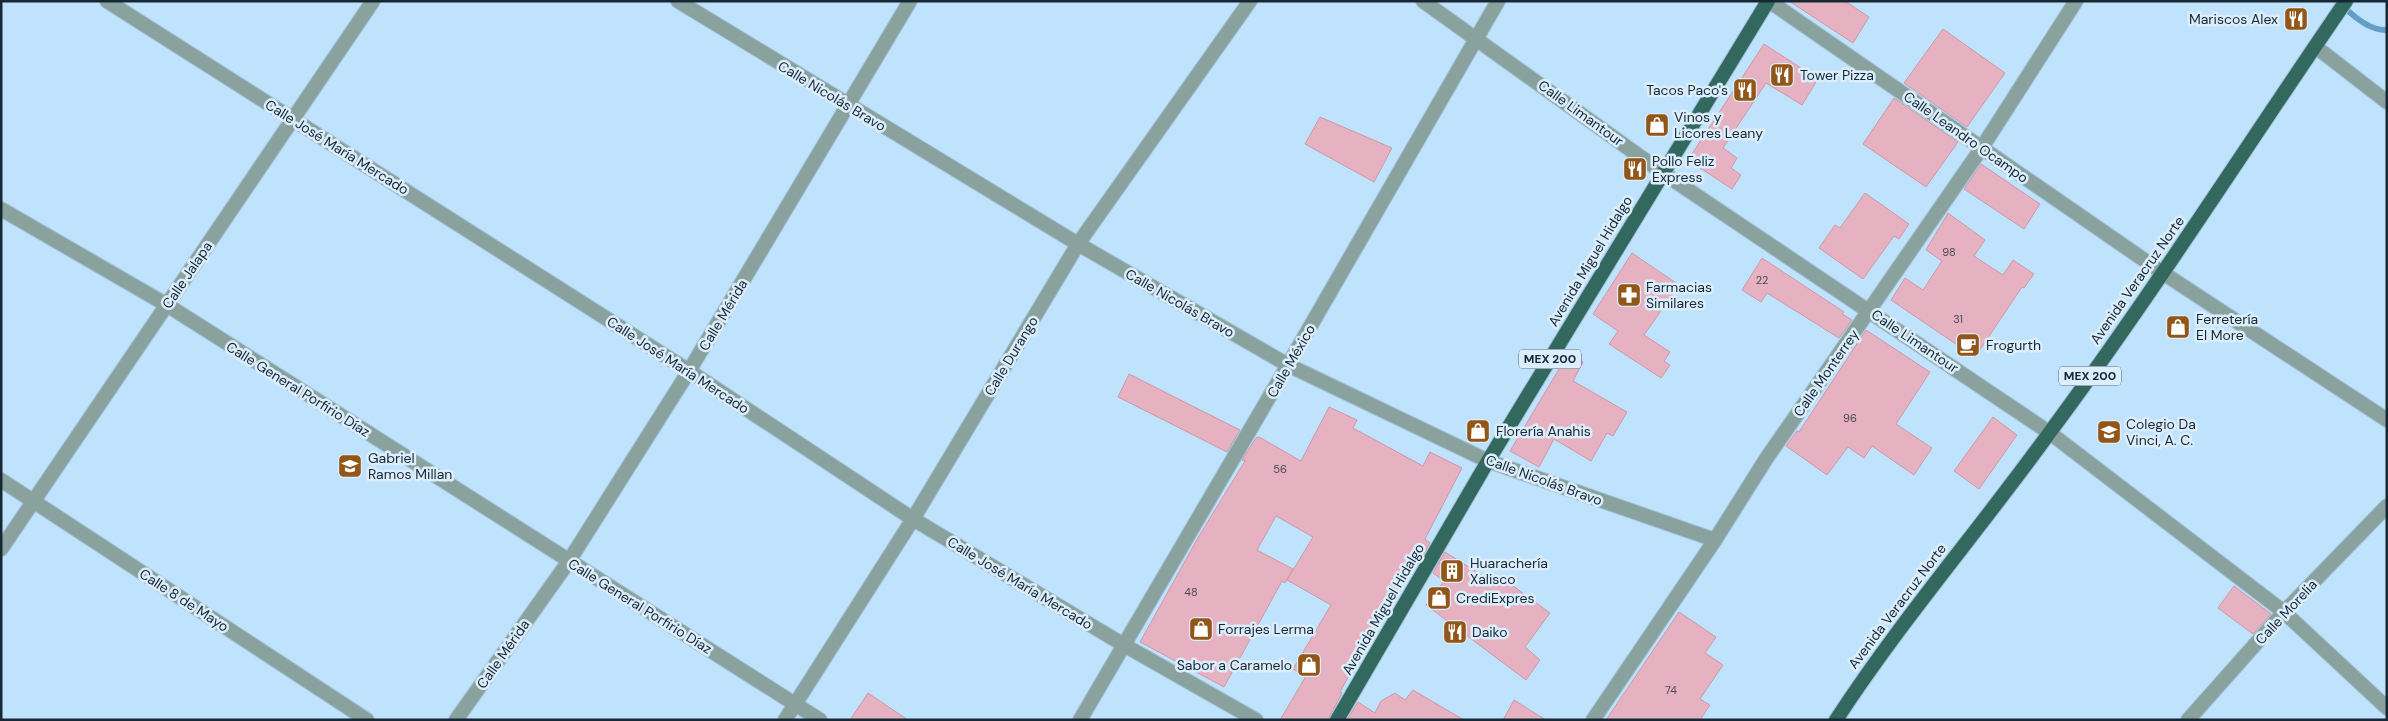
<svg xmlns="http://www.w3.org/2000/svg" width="2388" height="721" font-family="'DM Sans',sans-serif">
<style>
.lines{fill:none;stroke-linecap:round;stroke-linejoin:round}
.stream{stroke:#629ec8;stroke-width:6}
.building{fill:#e6b1c0;stroke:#cd99a8}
.minor-casing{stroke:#a2c1d9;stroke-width:16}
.tertiary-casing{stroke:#a2c1d9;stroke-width:16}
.trunk-casing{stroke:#a2c1d9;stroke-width:16}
.minor{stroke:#8aa29d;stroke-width:14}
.tertiary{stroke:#8aa29d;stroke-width:14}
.trunk{stroke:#32685e;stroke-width:14}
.labels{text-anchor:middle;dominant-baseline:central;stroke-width:5;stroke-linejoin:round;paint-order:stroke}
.number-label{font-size:11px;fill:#4b4a57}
.shield{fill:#dcedfb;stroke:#526370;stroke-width:1}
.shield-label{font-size:12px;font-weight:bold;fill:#172834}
.poi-label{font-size:14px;fill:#172834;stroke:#dcedfb;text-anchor:start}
.street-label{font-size:14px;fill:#172834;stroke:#dcedfb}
</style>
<rect width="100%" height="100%" fill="#c0e3fd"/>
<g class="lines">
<path class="stream" d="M 2343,6 C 2354,17 2371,31 2387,30"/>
</g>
<g class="building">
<path d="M 1789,1 L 1845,1 L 1869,17 L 1853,43 Z"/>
<path d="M 1943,29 L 2005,73 L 1967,127 L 1904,83 Z"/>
<path d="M 1764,44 L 1818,79 L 1802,105 L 1766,83 L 1723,148 L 1737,158 L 1731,168 L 1741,175 L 1732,189 L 1688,160 Z"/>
<path d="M 1894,98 L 1958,142 L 1926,187 L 1863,144 Z"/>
<path d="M 1320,117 L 1392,148 L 1374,182 L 1305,144 Z"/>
<path d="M 1981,164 L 2040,204 L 2024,229 L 1964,189 Z"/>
<path d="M 1865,193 L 1909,224 L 1899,239 L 1894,236 L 1863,279 L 1819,248 L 1835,225 L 1840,228 Z"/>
<path d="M 1948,213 L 1985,240 L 1974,256 L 2003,275 L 2013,260 L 2034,274 L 2024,288 L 2022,287 L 1975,357 L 1891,300 L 1905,278 L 1923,290 L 1942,261 L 1926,250 Z"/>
<path d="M 1632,253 L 1679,285 L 1644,335 L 1670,352 L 1664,361 L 1670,365 L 1661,378 L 1609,344 L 1618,331 L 1593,314 Z"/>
<path d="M 1762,258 L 1844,312 L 1842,314 L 1852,320 L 1839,338 L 1767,293 L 1761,302 L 1742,290 Z"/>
<path d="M 1866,330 L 1930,372 L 1896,424 L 1932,448 L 1914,475 L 1872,446 L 1864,458 L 1848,447 L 1827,475 L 1786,446 L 1797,431 L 1799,432 Z"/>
<path d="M 1568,354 L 1583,362 L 1573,381 L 1627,412 L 1613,436 L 1607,433 L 1591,461 L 1554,439 L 1539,467 L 1510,451 Z"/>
<path d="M 1129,374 L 1240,430 L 1227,452 L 1118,397 Z"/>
<path d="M 1329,407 L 1357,420 L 1353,428 L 1423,466 L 1430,452 L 1462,468 L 1425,539 L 1430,543 L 1418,564 L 1413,561 L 1340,692 L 1342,693 L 1328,720 L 1280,720 L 1306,676 L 1293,669 L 1331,605 L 1287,580 L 1313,537 L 1276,516 L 1257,550 L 1293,569 L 1285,583 L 1282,581 L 1224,687 L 1140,642 L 1199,536 L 1245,461 L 1242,460 L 1256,438 L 1259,437 L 1301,461 Z"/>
<path d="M 1993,417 L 2017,435 L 1979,489 L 1954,471 Z"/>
<path d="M 1445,552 L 1496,584 L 1501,577 L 1550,613 L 1525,647 L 1540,660 L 1526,680 L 1426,605 L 1444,581 L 1433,573 Z"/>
<path d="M 2234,586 L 2271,614 L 2253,634 L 2218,608 Z"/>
<path d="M 1679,612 L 1716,637 L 1705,653 L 1723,665 L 1700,699 L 1710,705 L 1700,720 L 1606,720 Z"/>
<path d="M 1413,690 L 1464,720 L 1347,720 L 1358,702 L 1375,713 L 1381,701 L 1395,693 L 1405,700 Z"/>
<path d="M 868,693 L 908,720 L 850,720 Z"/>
<path d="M 1514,700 L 1546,720 L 1503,720 Z"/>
</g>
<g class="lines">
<defs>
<g id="minor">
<path d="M 107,1 L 689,371 L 913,519 L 1124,645 L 1256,720"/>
<path d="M 678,1 L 1078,244 L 1288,365 L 1488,461 L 1715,540"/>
<path d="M 1423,1 L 1663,173 L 2050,433 L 2284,612 L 2387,708"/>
<path d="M 1769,1 L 2163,273 L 2387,420"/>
<path d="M 1,209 L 167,305 L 820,720"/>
<path d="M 1,480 L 367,720"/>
<path d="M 1,549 L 373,1"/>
<path d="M 456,720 L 569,561 L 689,371 L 910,1"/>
<path d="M 785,720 L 913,519 L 1078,244 L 1250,1"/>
<path d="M 1080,720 L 1288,365 L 1498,1"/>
<path d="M 1593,720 L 1715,540 L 1766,459 L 1981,149 L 2076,1"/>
</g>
<g id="tertiary">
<path d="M 2316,47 L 2387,102"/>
<path d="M 2188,720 L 2284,612 L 2387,506"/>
</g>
<g id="trunk">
<path d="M 1337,720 L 1488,461 L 1768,1"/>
<path d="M 1836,720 C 1902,619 1980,529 2050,432 C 2154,292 2247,145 2346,1"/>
</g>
</defs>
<use href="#minor" class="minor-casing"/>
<use href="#tertiary" class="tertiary-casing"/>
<use href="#trunk" class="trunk-casing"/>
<use href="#minor" class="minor"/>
<use href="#tertiary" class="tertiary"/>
<use href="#trunk" class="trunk"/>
</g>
<defs>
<symbol id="restaurant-square" viewBox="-11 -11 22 22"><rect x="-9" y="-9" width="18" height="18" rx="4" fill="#935619" stroke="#dcedfb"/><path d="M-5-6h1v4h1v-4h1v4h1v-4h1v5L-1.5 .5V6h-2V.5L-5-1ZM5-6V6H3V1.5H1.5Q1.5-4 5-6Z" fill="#fff"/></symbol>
<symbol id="shop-square" viewBox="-11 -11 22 22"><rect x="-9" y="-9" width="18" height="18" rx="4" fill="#935619" stroke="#dcedfb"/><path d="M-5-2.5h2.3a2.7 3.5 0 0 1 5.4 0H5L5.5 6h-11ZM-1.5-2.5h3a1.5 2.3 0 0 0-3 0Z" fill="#fff"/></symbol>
<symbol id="pharmacy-square" viewBox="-11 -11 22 22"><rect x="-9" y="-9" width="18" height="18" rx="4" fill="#935619" stroke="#dcedfb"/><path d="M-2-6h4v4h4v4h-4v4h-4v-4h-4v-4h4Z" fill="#fff"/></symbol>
<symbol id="cafe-square" viewBox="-11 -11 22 22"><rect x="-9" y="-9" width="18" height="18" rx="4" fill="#935619" stroke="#dcedfb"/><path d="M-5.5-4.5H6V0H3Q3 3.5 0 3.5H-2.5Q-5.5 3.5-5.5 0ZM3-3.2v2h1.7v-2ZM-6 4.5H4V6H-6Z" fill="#fff"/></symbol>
<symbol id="school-square" viewBox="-11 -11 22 22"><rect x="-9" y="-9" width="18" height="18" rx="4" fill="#935619" stroke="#dcedfb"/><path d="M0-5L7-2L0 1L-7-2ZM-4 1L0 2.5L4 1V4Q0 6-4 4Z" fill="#fff"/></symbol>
<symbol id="building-square" viewBox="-11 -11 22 22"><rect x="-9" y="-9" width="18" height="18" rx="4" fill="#935619" stroke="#dcedfb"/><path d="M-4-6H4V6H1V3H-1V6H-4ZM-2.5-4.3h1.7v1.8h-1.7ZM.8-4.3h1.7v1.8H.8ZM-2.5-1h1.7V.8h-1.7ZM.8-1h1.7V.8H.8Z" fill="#fff"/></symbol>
</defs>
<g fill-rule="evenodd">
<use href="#restaurant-square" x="2282" y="5" width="28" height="28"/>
<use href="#restaurant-square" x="1768" y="61" width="28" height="28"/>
<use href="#restaurant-square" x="1731" y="76" width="28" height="28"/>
<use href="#shop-square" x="1643" y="111" width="28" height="28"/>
<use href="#restaurant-square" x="1621" y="155" width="28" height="28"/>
<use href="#pharmacy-square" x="1615" y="281" width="28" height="28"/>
<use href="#shop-square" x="2164" y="313" width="28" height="28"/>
<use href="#cafe-square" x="1954" y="331" width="28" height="28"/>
<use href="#shop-square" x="1464" y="417" width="28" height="28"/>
<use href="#school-square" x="2095" y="418" width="28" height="28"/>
<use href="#school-square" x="336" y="452" width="28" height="28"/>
<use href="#building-square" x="1438" y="557" width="28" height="28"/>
<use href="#shop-square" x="1425" y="584" width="28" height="28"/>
<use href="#shop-square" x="1187" y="615" width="28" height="28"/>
<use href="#restaurant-square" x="1441" y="618" width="28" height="28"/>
<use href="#shop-square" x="1295" y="651" width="28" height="28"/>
</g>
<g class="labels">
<g class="number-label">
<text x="1949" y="252">98</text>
<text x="1762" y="280">22</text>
<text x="1958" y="319">31</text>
<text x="1850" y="418">96</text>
<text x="1280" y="469">56</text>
<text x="1191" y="592">48</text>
<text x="1671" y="690">74</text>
</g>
<g class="shield">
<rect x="1519" y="349.5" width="62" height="19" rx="4"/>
<rect x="2059" y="366.5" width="62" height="19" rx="4"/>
</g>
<g class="shield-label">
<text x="1550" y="359">MEX 200</text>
<text x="2090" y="376">MEX 200</text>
</g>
<g class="poi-label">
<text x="2278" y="19" text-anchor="end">Mariscos Alex</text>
<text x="1800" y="75">Tower Pizza</text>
<text x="1728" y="90" text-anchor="end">Tacos Paco's</text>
<text x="1674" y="117">Vinos y<tspan x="1674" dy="16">Licores Leany</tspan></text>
<text x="1652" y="161">Pollo Feliz<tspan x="1652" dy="16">Express</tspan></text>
<text x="1646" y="287">Farmacias<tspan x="1646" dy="16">Similares</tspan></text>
<text x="2196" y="319">Ferretería<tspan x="2196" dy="16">El More</tspan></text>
<text x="1986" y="345">Frogurth</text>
<text x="2126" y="424">Colegio Da<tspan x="2126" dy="16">Vinci, A. C.</tspan></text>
<text x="1496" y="431">Florería Anahis</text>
<text x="368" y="458">Gabriel<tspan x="368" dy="16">Ramos Millan</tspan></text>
<text x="1470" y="563">Huarachería<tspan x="1470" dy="16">Xalisco</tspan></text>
<text x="1456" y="598">CrediExpres</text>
<text x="1218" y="629">Forrajes Lerma</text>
<text x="1472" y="632">Daiko</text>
<text x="1292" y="665" text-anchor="end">Sabor a Caramelo</text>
</g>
<g class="street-label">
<text transform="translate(832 96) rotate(31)">Calle Nicolás Bravo</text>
<text transform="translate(1581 113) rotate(36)">Calle Limantour</text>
<text transform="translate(1966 137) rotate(35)">Calle Leandro Ocampo</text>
<text transform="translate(337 147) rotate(32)">Calle José María Mercado</text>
<text transform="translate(1590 261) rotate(-59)">Avenida Miguel Hidalgo</text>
<text transform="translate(187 275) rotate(-56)">Calle Jalapa</text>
<text transform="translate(2137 280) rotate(-55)">Avenida Veracruz Norte</text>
<text transform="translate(1180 303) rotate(30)">Calle Nicolás Bravo</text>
<text transform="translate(723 315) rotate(-59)">Calle Mérida</text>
<text transform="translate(1915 341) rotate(34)">Calle Limantour</text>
<text transform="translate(1011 356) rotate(-59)">Calle Durango</text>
<text transform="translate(1291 361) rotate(-60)">Calle México</text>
<text transform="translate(678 365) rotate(33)">Calle José María Mercado</text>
<text transform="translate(1826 373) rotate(-55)">Calle Monterrey</text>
<text transform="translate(298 389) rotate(32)">Calle General Porfirio Díaz</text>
<text transform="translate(1544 480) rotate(20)">Calle Nicolás Bravo</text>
<text transform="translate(1020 583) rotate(31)">Calle José María Mercado</text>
<text transform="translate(184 600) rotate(33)">Calle 8 de Mayo</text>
<text transform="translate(640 606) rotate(32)">Calle General Porfirio Díaz</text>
<text transform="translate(1897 606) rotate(-53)">Avenida Veracruz Norte</text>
<text transform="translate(1383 609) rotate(-60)">Avenida Miguel Hidalgo</text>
<text transform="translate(2286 612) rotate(-47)">Calle Morelia</text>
<text transform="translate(503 654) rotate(-55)">Calle Mérida</text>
</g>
</g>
<rect width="2388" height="721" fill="none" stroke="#172834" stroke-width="5"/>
</svg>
